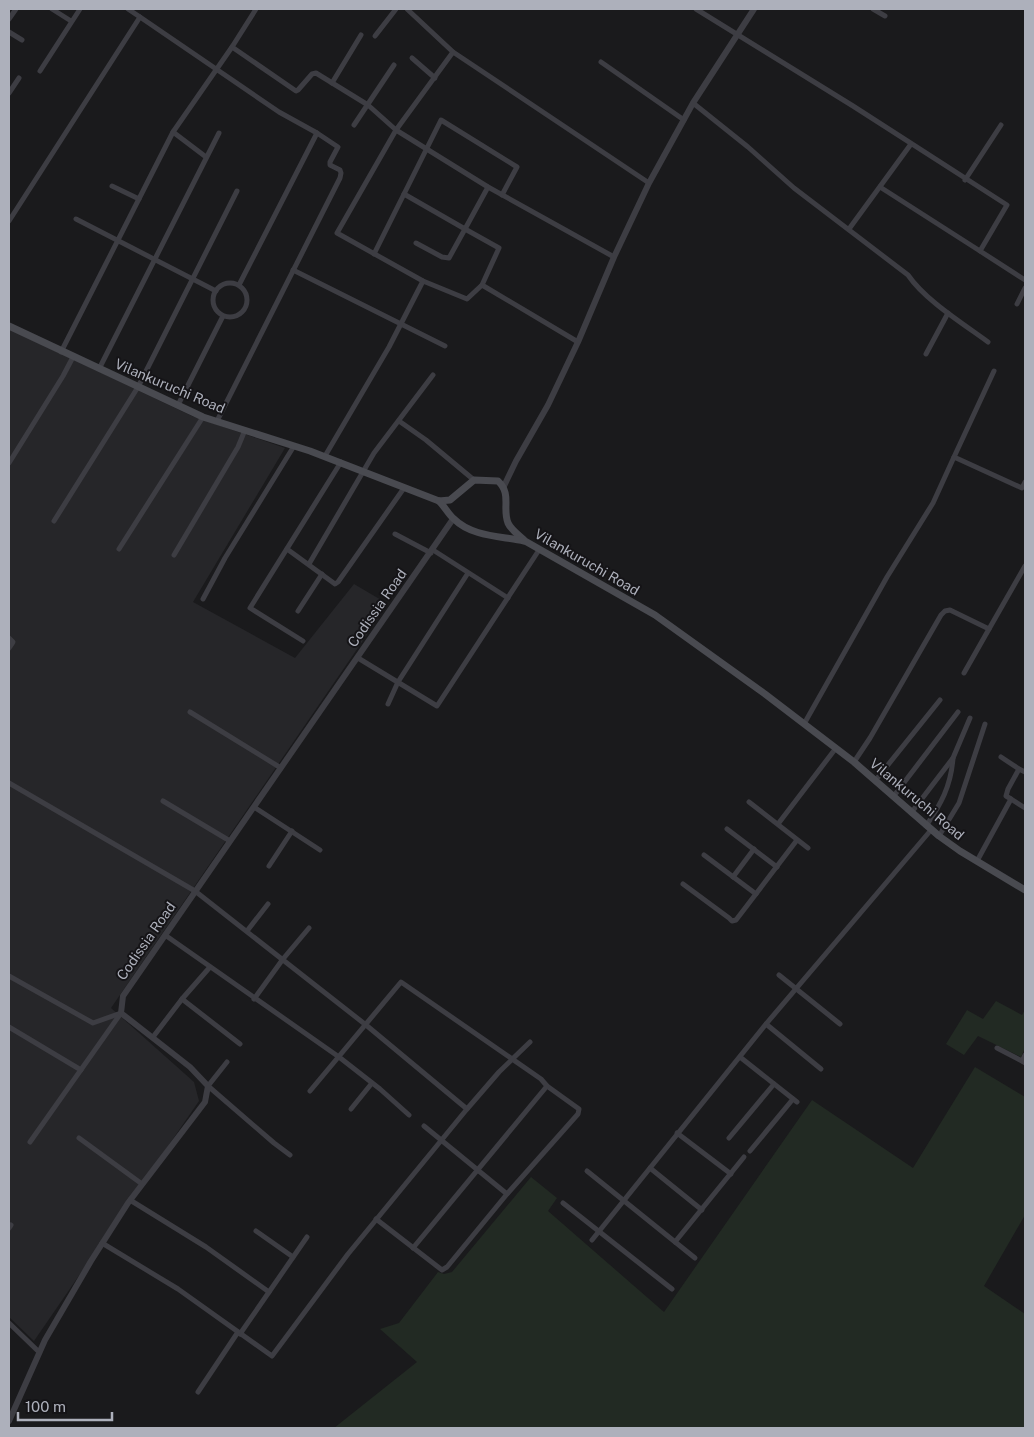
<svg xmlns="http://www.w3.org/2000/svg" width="1034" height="1437" font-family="'Public Sans',sans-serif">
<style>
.built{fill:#262629}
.green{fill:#222a23}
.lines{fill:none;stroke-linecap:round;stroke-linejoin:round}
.minor{stroke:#3d3d43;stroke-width:5}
.tertiary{stroke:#3d3d43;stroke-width:6}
.secondary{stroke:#494a50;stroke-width:7}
.labels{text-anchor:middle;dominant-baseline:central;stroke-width:4;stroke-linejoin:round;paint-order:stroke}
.street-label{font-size:14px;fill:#adb0bb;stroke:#151417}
</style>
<rect width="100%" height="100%" fill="#1a1a1c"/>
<path class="built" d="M 9,329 L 192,416 L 285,448 L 193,602 L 295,658 L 354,584 L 388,604 L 111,1008 L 194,1082 L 199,1101 L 34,1341 L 9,1317 Z"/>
<g class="green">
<path d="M 996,1001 L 1022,1015 L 1025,1010 L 1025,1048 L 1021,1057 L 978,1036 L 964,1055 L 946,1044 L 967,1010 L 983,1019 Z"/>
<path d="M 975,1067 L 1025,1097 L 1025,1215 L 984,1286 L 1025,1314 L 1025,1428 L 334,1428 L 417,1362 L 380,1329 L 399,1323 L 438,1272 L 444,1274 L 452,1272 L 531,1177 L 557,1198 L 548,1211 L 664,1312 L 812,1100 L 913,1168 Z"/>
</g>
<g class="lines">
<g class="minor">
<path d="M 52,9 L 71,21"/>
<path d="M 407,9 L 453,52"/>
<path d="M 696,9 L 853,106 L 1007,205 L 980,251 L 1025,280"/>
<path d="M 873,9 L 885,16"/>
<path d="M 140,17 L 279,112 L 317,133"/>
<path d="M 9,19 L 16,9"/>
<path d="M 9,32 L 22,40"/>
<path d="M 375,36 L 396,9"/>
<path d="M 232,47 L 256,9"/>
<path d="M 412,58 L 435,78"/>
<path d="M 601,62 L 684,120"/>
<path d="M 40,71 L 80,9"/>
<path d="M 332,83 L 361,35"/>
<path d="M 9,93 L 19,78"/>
<path d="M 693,103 L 748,147 L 794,188 L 908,275 C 925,300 962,323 988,342"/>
<path d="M 354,125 L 394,65"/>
<path d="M 173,132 L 206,157"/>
<path d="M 965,180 L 1001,125"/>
<path d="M 112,186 L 139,199"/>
<path d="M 880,187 L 980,251"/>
<path d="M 404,194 L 465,229 L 449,258 L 442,257 L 416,243"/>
<path d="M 76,219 L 216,291"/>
<path d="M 9,221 L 140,17 L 128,9"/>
<path d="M 849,229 L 911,144"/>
<path d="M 374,254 L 441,120 L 517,167 L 502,195"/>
<path d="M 293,270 L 445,346"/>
<circle cx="230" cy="300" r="17"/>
<path d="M 482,285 L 499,248 L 465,229 L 488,187"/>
<path d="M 1017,304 L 1025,288"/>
<path d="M 578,342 L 482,285 L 467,299 L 423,281 L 337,233 L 396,130 L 453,52 L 649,183"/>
<path d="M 61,352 L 173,132 L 232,47 L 296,91 L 298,90 L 312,74 L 316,73 L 368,105 L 396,130 L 488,187 L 614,257"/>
<path d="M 926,354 L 948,313"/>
<path d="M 99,369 L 219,133"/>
<path d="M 178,405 L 223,316"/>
<path d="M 217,421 L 340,178 L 341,173 L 340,170 L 330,165 L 330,162 L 338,147 L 317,133 L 239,285"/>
<path d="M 399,421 L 426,440 L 474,480"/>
<path d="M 325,456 L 389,347 L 423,281"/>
<path d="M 954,457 L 994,371"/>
<path d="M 9,463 L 63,376 L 73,357"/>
<path d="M 54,521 L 138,387 L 237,191"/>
<path d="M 395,534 L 431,553"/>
<path d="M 119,549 L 203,417"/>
<path d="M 287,549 L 335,584 L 338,582 L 404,488"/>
<path d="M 433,550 L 508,598"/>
<path d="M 174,555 L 238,447 L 245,430"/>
<path d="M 309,564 L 374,453 L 433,375"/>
<path d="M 203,599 L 225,558 L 294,446"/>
<path d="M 298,611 L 322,574"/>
<path d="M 9,638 L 13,642 L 9,648"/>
<path d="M 303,641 L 250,608 L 341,462"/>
<path d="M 358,658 L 437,706 L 539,550"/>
<path d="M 964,673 L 989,629"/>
<path d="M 388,704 L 398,682 L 468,573"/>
<path d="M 190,712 L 281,768"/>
<path d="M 804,724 L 887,577 L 933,503 L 954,457 L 1022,488 L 1025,482"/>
<path d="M 1001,757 L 1019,769"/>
<path d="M 854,762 L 870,738 L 941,615 L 945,611 L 950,610 L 989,629 L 1025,566"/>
<path d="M 875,781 L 940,700"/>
<path d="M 9,783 L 195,891 L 366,1025 L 467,1109 L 348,1254 L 272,1356 L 178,1289 L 102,1243"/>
<path d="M 893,797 L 958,712"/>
<path d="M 1011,799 L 1025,808"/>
<path d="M 163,801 L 230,841"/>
<path d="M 749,802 L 808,848"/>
<path d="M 254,807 L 320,850"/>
<path d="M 911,813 L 953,758 L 970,718"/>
<path d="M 778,824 L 836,748"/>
<path d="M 926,826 C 941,804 951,786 953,758"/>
<path d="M 727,829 L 777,867"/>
<path d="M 939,836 L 959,803 L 985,724"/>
<path d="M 704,855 L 756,894"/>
<path d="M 977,861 L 1011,799 L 1006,796 L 1008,789 L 1019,769 L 1025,772"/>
<path d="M 269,866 L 292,831"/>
<path d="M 733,877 L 754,849"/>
<path d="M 683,884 L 729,918 L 732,921 L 736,920 L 797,840"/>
<path d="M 247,931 L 268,904"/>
<path d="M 165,935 L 339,1057 L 380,1089 L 409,1115"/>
<path d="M 779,975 L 840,1024"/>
<path d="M 9,976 L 93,1023 L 121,1013"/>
<path d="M 182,999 L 240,1044"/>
<path d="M 254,999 L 283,959 L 309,928"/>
<path d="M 766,1024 L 821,1069"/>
<path d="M 9,1027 L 81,1070"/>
<path d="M 153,1037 L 182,999 L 210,967"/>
<path d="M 997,1048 L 1022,1061"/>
<path d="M 1025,1055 L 1022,1061 L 1025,1063"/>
<path d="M 740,1057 L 797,1102"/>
<path d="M 227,1062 L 208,1086 L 274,1143 L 290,1155"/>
<path d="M 310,1091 L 401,982 L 541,1079 L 547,1086 L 579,1109 L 578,1114 L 507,1194 L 447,1267 L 442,1270 L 376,1219"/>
<path d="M 351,1109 L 372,1083"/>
<path d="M 467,1109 L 499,1072 L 530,1042"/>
<path d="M 424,1126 L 507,1194"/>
<path d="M 677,1133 L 731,1174"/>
<path d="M 79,1138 L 142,1184"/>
<path d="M 729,1138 L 774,1084"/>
<path d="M 30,1142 L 121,1013"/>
<path d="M 750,1151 L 793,1099"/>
<path d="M 650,1168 L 702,1210"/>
<path d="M 587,1171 L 695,1258"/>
<path d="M 130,1200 L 206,1247 L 269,1292"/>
<path d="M 563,1203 L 672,1289"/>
<path d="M 9,1228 L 11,1225"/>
<path d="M 256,1231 L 293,1257"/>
<path d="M 592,1240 L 766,1024 L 931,830"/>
<path d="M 675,1242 L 744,1157"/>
<path d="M 413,1248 L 547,1086"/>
<path d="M 9,1323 L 39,1352"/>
<path d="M 240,1334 L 307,1237"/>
<path d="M 198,1392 L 238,1332"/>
</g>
<g class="tertiary">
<path d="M 504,486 L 516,461 L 548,405 L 578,342 L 614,257 L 649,183 L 693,103 L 754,9"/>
<path d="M 9,1421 L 45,1340 L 91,1261 L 128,1203 L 205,1102 L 208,1086 L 190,1067 L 121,1013 L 123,996 L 453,519"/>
</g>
<g class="secondary">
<path d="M 9,326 L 203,417 L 310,451 L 439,501 L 450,500 L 474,480 L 498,481 C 512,494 502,508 508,523 C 511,530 520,536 525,541 L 655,615 L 765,694 L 854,762 L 939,836 L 960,851 L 1025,890"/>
<path d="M 439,501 C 445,507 448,514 454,519 C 472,537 502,536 524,541"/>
</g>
</g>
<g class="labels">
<g class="street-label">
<text transform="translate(170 386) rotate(23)">Vilankuruchi Road</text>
<text transform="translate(587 562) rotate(30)">Vilankuruchi Road</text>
<text transform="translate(377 608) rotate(-55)">Codissia Road</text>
<text transform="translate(917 799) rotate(40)">Vilankuruchi Road</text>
<text transform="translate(146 941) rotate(-55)">Codissia Road</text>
</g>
</g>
<rect width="1034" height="1437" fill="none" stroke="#adb0bb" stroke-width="20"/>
<path d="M18 1412v8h94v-8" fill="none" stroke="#adb0bb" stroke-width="2.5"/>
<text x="25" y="1412" font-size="15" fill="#adb0bb" stroke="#151417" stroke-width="4" paint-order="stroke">100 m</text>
</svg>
